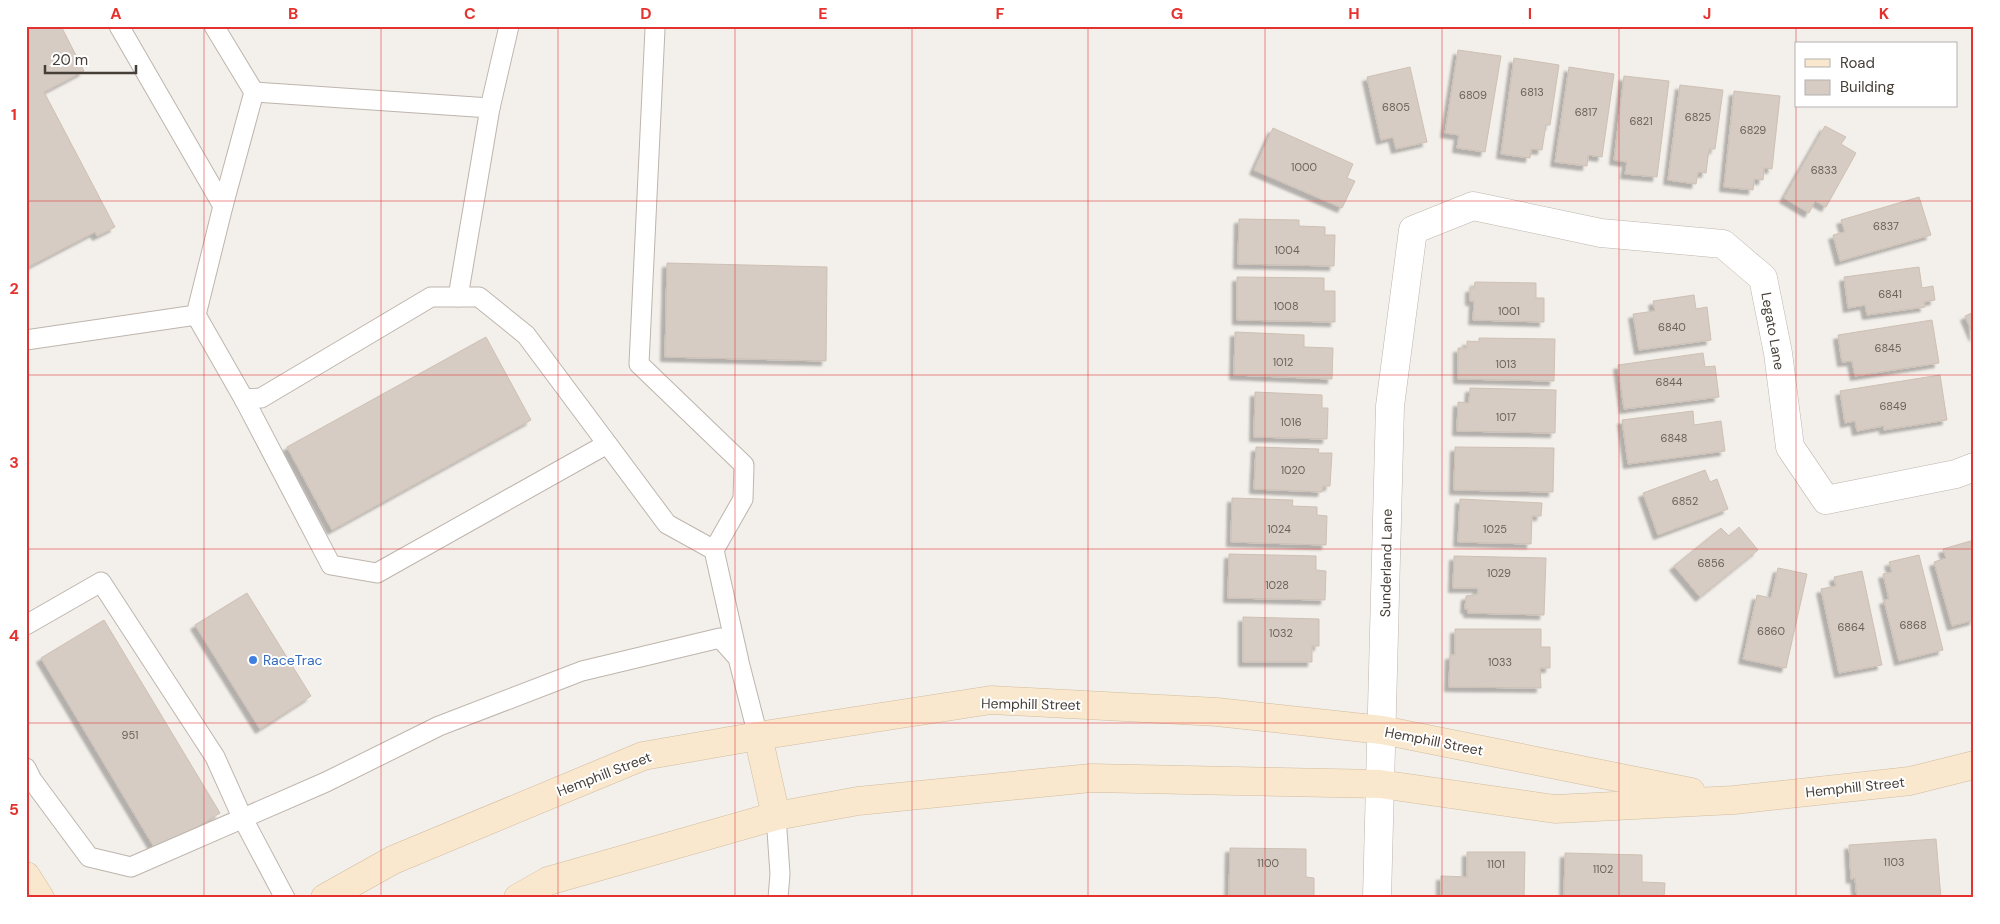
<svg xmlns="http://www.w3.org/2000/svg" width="2000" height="924" font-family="'DM Sans',sans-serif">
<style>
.building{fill:#d6ccc3;stroke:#cec0b4;filter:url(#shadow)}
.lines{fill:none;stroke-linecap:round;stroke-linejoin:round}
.lane-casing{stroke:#beb5ad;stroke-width:21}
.street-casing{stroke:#beb5ad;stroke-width:29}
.secondary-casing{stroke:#d1bda0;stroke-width:29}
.lane{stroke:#fff;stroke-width:19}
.street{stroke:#fff;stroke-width:28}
.secondary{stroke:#f9e8cd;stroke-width:28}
.grid{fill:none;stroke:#e4322f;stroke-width:1;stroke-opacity:0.55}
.shop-dot{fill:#3f7fe0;stroke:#fff;stroke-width:2}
.labels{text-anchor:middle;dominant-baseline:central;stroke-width:4;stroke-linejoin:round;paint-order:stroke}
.number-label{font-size:11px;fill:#6a625b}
.street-label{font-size:14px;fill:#463f38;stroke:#fff}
.shop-label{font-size:14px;fill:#366cbe;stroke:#fff;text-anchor:start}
.neatline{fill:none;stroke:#e4322f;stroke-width:2}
.grid-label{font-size:16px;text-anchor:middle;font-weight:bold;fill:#e4322f}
</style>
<defs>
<filter id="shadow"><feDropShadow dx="-4.5" dy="4.5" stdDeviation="1" flood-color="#0004"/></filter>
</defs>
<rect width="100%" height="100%" fill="#f3efea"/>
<g class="building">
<path d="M 26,26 L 61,26 L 84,71 L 44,92 L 115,227 L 97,236 L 95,232 L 26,268 Z"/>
<path d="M 1458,50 L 1501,56 L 1485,152 L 1457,148 L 1459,135 L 1445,133 Z"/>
<path d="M 1514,58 L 1559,65 L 1550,125 L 1546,125 L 1542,150 L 1531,149 L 1530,158 L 1501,154 Z"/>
<path d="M 1410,67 L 1427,142 L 1396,149 L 1393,137 L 1381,140 L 1367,77 Z"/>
<path d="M 1569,67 L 1614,74 L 1602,157 L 1588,155 L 1587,166 L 1555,162 Z"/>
<path d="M 1624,76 L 1669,81 L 1657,177 L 1625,174 L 1627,162 L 1614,160 Z"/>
<path d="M 1680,85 L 1723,90 L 1715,149 L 1709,149 L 1706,173 L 1698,172 L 1696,184 L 1668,180 Z"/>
<path d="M 1734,91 L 1780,96 L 1772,169 L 1764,168 L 1763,180 L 1754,179 L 1753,190 L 1724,187 Z"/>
<path d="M 1825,126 L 1846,137 L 1841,144 L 1856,153 L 1826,207 L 1815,201 L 1809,213 L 1784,198 Z"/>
<path d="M 1273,128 L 1353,164 L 1347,178 L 1355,181 L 1342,208 L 1254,170 Z"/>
<path d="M 1919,197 L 1931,235 L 1840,261 L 1833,235 L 1845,232 L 1841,220 Z"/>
<path d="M 1239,219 L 1299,220 L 1299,226 L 1325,227 L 1325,235 L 1335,235 L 1334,266 L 1238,264 Z"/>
<path d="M 667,263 L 827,267 L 826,361 L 665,357 Z"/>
<path d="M 1919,267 L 1922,288 L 1933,286 L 1935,300 L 1924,302 L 1925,307 L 1867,315 L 1865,305 L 1848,308 L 1844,277 Z"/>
<path d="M 1237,277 L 1324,278 L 1324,291 L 1335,291 L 1335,322 L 1237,320 Z"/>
<path d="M 1475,282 L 1536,283 L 1536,298 L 1544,298 L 1544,322 L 1473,320 L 1474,301 L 1470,301 L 1470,288 L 1474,288 Z"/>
<path d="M 1694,295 L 1696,309 L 1707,307 L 1711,340 L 1639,350 L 1633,314 L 1655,311 L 1653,301 Z"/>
<path d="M 1974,312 L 1974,337 L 1965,316 Z"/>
<path d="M 1932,320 L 1939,363 L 1855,376 L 1852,361 L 1842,362 L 1838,335 Z"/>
<path d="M 1235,332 L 1304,335 L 1304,347 L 1333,348 L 1332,379 L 1234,375 Z"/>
<path d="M 486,337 L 531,420 L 332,530 L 287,447 Z"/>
<path d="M 1479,338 L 1555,339 L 1554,381 L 1458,379 L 1458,348 L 1467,348 L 1467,341 L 1479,342 Z"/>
<path d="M 1703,353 L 1705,367 L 1715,366 L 1719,397 L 1624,409 L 1618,365 Z"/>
<path d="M 1940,375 L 1947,420 L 1884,430 L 1884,426 L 1857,431 L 1855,421 L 1845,423 L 1840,391 Z"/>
<path d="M 1470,388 L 1556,390 L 1555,433 L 1457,431 L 1458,402 L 1469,403 Z"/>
<path d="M 1255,392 L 1322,395 L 1322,408 L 1328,408 L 1327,439 L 1254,437 Z"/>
<path d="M 1693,411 L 1694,425 L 1721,421 L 1725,451 L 1628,464 L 1622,420 Z"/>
<path d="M 1256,447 L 1319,449 L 1318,453 L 1332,453 L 1330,486 L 1323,486 L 1322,492 L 1254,489 Z"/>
<path d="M 1455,447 L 1554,448 L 1553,492 L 1454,490 Z"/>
<path d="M 1705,470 L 1710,482 L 1717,479 L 1728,509 L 1658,535 L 1643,493 Z"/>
<path d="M 1232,498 L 1293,500 L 1292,506 L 1317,507 L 1317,515 L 1327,516 L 1326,545 L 1231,542 Z"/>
<path d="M 1460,499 L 1542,503 L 1541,516 L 1532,516 L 1531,544 L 1458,542 Z"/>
<path d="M 1739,527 L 1758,550 L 1700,597 L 1674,566 L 1721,528 L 1729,536 Z"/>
<path d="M 1974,540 L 1974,620 L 1952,626 L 1934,562 L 1946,558 L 1943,549 Z"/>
<path d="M 1229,554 L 1316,556 L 1316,570 L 1326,571 L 1325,600 L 1228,598 Z"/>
<path d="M 1919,555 L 1943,650 L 1899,661 L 1884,600 L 1889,599 L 1883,574 L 1892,572 L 1889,562 Z"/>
<path d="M 1454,556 L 1546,558 L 1544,615 L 1468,613 L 1468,609 L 1465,609 L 1466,596 L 1478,594 L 1478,588 L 1453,588 Z"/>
<path d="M 1778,568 L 1807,574 L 1786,668 L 1743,659 L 1757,595 L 1771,598 Z"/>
<path d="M 1862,571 L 1882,665 L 1839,673 L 1821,589 L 1836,586 L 1834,577 Z"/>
<path d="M 247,593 L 311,696 L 260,729 L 195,625 Z"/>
<path d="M 1243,617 L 1319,619 L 1319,646 L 1312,646 L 1312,662 L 1243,662 Z"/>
<path d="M 104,620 L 220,813 L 157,852 L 41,658 Z"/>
<path d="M 1455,629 L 1541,629 L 1541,647 L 1550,647 L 1550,668 L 1540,668 L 1541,688 L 1449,687 L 1450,655 L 1455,655 Z"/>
<path d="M 1936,839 L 1941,898 L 1857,898 L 1855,878 L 1851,879 L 1849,845 Z"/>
<path d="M 1230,848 L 1306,849 L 1306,877 L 1314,878 L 1314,898 L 1229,898 Z"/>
<path d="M 1467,852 L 1525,852 L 1524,898 L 1441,898 L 1441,876 L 1467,877 Z"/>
<path d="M 1565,853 L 1642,855 L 1642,882 L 1665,883 L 1664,898 L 1564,898 Z"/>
</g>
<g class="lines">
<defs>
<g id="lane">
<path d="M 119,26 L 223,206"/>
<path d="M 655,29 L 639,364 L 744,465 L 743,499 L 714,550"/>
<path d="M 254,92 L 490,108 L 458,297"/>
<path d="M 490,108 L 509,26"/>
<path d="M 196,315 L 244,399 L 261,398 L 431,297 L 479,297 L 526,335 L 667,524 L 714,550 L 738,657"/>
<path d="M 26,340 L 196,315 L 223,206 L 254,92 L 214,26"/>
<path d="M 244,399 L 331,565 L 377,573 L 607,444"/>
<path d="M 26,625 L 101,582 L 215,757 L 242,817 L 285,898"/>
<path d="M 26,768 L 32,780 L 89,857 L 131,867 L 326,782 L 439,726 L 582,671 L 720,638 L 738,658 L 758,736"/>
<path d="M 776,816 L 780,874 L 778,898"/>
</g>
<path id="street" d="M 1377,898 L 1390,406 L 1413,230 L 1473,206 L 1601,233 L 1723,244 L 1763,278 L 1778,353 L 1790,447 L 1826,500 L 1956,474 L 1974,467"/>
<g id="secondary">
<path d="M 758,736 L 776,816"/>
<path d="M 26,876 L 40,898"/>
<path d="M 325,898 L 393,860 L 643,756 L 758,736 L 991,700 L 1217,712 L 1382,730 L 1691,792"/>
<path d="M 518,898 L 548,881 L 776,816 L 858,801 L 1091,778 L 1380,784 L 1555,809 L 1734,800 L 1910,781 L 1974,765"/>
</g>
</defs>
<use href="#lane" class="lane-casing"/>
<use href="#street" class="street-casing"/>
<use href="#secondary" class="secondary-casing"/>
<use href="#lane" class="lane"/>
<use href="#street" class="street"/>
<use href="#secondary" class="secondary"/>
</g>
<path class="grid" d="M 204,26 L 204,898M 381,26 L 381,898M 558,26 L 558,898M 735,26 L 735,898M 912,26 L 912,898M 1088,26 L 1088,898M 1265,26 L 1265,898M 1442,26 L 1442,898M 1619,26 L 1619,898M 1796,26 L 1796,898M 26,201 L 1974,201M 26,375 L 1974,375M 26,549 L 1974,549M 26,723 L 1974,723"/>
<circle class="shop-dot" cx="253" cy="660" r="5"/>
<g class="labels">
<g class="number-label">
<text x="1532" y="92">6813</text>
<text x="1473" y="95">6809</text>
<text x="1396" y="107">6805</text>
<text x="1586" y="112">6817</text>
<text x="1698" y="117">6825</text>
<text x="1641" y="121">6821</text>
<text x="1753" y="130">6829</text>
<text x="1304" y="167">1000</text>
<text x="1824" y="170">6833</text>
<text x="1886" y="226">6837</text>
<text x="1287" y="250">1004</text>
<text x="1890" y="294">6841</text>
<text x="1286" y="306">1008</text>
<text x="1509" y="311">1001</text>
<text x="1672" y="327">6840</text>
<text x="1888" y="348">6845</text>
<text x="1283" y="362">1012</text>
<text x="1506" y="364">1013</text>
<text x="1669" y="382">6844</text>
<text x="1893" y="406">6849</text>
<text x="1506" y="417">1017</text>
<text x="1291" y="422">1016</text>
<text x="1674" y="438">6848</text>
<text x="1293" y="470">1020</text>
<text x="1685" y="501">6852</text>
<text x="1279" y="529">1024</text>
<text x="1495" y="529">1025</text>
<text x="1711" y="563">6856</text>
<text x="1499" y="573">1029</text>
<text x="1277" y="585">1028</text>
<text x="1913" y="625">6868</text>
<text x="1851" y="627">6864</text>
<text x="1771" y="631">6860</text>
<text x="1281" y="633">1032</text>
<text x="1500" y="662">1033</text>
<text x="130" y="735">951</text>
<text x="1894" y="862">1103</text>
<text x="1268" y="863">1100</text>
<text x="1496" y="864">1101</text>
<text x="1603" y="869">1102</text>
</g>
<g class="street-label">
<text transform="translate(1773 331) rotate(80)">Legato Lane</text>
<text transform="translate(1386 563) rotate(-89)">Sunderland Lane</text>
<text transform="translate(1031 704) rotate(1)">Hemphill Street</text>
<text transform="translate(1434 741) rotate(11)">Hemphill Street</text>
<text transform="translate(604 774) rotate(-21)">Hemphill Street</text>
<text transform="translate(1855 787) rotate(-6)">Hemphill Street</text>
</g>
<g class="shop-label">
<text x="263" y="660">RaceTrac</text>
</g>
</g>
<rect width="2000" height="924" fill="none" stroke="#ffffff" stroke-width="55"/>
<rect x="1795" y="42" width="162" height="65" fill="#ffffff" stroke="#b5b2af"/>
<rect x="1805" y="59" width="25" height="8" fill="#f9e8cd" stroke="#b5b2af"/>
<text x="1840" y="68" font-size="15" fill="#463f38">Road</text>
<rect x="1805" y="80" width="25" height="15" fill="#d6ccc3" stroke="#b5b2af"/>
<text x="1840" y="92" font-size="15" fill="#463f38">Building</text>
<path d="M45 65v8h91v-8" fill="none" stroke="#463f38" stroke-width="2.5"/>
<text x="52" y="65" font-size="15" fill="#463f38" stroke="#ffffff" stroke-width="4" paint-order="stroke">20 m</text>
<rect x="28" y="28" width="1944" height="868" class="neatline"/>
<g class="grid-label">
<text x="116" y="19">A</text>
<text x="293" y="19">B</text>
<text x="470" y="19">C</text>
<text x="646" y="19">D</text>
<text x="823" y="19">E</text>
<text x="1000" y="19">F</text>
<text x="1177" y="19">G</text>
<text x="1354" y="19">H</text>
<text x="1530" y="19">I</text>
<text x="1707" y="19">J</text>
<text x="1884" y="19">K</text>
<text x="14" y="120">1</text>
<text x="14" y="294">2</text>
<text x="14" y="468">3</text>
<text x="14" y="641">4</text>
<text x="14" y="815">5</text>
</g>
</svg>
